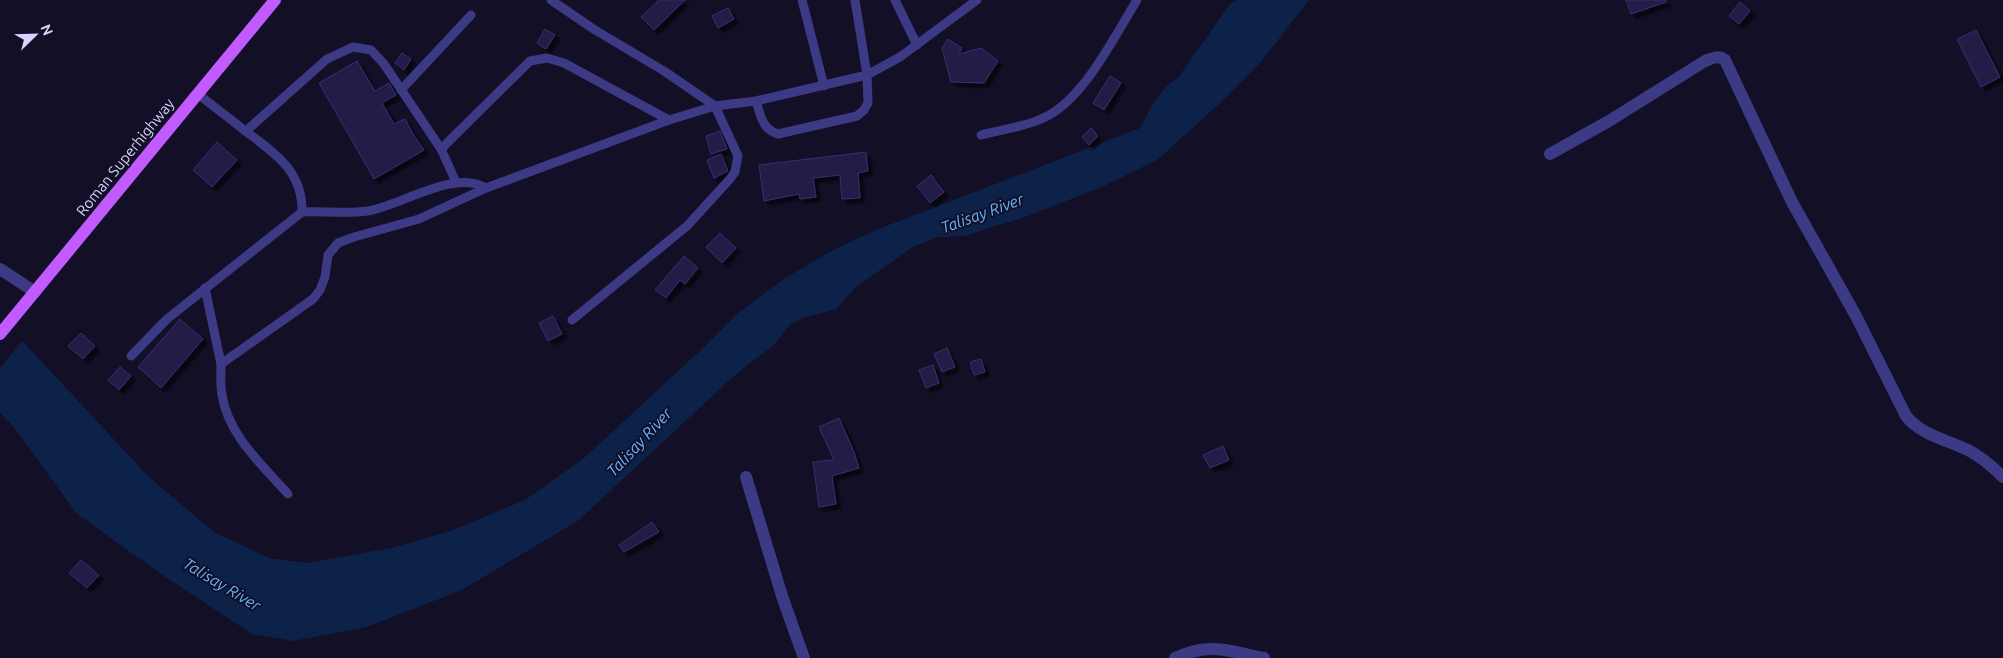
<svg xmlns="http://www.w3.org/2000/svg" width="2003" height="658" font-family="Ubuntu,sans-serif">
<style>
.water{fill:#0c2248}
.pier{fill:#130f26}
.building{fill:#241b47;stroke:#3b2d73;filter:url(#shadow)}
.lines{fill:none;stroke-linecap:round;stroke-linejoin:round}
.service{stroke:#3d3a85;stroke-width:9}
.minor{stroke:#3d3a85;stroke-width:12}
.primary{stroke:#c25bff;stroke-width:12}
.labels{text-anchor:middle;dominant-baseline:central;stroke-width:4;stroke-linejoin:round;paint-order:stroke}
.street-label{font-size:15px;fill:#d9d4ff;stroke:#130f26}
.water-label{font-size:16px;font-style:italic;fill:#62b6ff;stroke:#130f26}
</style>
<defs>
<filter id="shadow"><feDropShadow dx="4.5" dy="4.5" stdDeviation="1" flood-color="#0009"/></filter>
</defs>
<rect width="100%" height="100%" fill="#130f26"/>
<path class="water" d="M 1238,0 L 1309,0 L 1260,63 L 1217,106 L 1157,160 L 1104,186 L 1028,216 L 964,236 L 938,237 L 913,247 L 856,287 L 836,309 L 803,318 L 790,325 L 774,345 L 735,375 L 579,520 L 462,590 L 367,627 L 293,641 L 252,634 L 164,576 L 77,514 L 13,426 L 0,413 L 0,317 L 149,477 L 214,532 L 269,558 L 307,563 L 391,548 L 450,531 L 525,500 L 583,459 L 703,348 L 738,313 L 782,280 L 835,249 L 876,230 L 1140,128 C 1150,110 1158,89 1177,79 L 1230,4 Z"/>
<path class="pier" d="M 0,315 L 24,339 L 0,368 Z"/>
<g class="building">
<path d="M 659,0 L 685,0 L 654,30 L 641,17 Z"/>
<path d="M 1626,0 L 1666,0 L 1666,2 L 1631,14 Z"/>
<path d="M 1740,2 L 1750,11 L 1739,24 L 1729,16 Z"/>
<path d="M 728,8 L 734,19 L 718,28 L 712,16 Z"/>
<path d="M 545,29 L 555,35 L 546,49 L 537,43 Z"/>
<path d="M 1976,30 L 2000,77 L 1981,87 L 1957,39 Z"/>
<path d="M 948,39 L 962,48 L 959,54 L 981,48 L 998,61 L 984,83 L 951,82 L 942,48 Z"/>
<path d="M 402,53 L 411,59 L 404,70 L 395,63 Z"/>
<path d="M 357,61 L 375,91 L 389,83 L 396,95 L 382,103 L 394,124 L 405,119 L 414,136 L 424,150 L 374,179 L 319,83 Z"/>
<path d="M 1110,76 L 1121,83 L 1104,110 L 1093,103 Z"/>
<path d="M 1091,128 L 1098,136 L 1089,145 L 1082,137 Z"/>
<path d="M 720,131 L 727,149 L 711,154 L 706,136 Z"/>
<path d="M 217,142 L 237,160 L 212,187 L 193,170 Z"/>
<path d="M 866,152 L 868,171 L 858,173 L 860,198 L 842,199 L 840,175 L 813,178 L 816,197 L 800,199 L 799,194 L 764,201 L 759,165 Z"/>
<path d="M 721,154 L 728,171 L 714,178 L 707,160 Z"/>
<path d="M 931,175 L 944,192 L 930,203 L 917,186 Z"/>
<path d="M 720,233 L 736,248 L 722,263 L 706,247 Z"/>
<path d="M 684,256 L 698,268 L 685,284 L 680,280 L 666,298 L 655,290 Z"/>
<path d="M 553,316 L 562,334 L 548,341 L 539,323 Z"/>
<path d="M 180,319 L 203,339 L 161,388 L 138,367 Z"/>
<path d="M 81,333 L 95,346 L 83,359 L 68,346 Z"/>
<path d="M 947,348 L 955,367 L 942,372 L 934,354 Z"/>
<path d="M 981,359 L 985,372 L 974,375 L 970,362 Z"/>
<path d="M 933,365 L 939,383 L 926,388 L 919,370 Z"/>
<path d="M 120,367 L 131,376 L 119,390 L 108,380 Z"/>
<path d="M 839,418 L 854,452 L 859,468 L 832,476 L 836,504 L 819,507 L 813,462 L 834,460 L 819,427 Z"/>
<path d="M 1223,446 L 1229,460 L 1210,468 L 1203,455 Z"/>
<path d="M 652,522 L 659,532 L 624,552 L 619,545 Z"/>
<path d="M 81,560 L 99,575 L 87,588 L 69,573 Z"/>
</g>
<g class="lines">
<g class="service">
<path d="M 551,0 L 595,30 L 664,71 L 715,106 L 738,156 L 735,172 L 729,180 L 687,226 L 572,320"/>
<path d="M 802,0 L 824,86"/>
<path d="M 895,0 L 917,45"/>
<path d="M 401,90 L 471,15"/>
<path d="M 198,94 C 213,106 229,118 244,130 C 274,153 303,170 302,212 C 323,211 347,214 368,211 C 403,205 454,169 486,188 L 669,120 L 715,106 L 756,101 L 867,75 L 900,57 L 977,0"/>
<path d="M 756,101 C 761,116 762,129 778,134 L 857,116 L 864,110 L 868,103 L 867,75 L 855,0"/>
<path d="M 246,131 L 327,59 L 353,47 L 371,50 L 384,64 L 441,149 L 456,182"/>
<path d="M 981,135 C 1001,130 1023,127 1041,119 C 1082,103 1114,37 1137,0"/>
<path d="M 441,149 L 530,61 L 547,58 L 564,63 L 669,120"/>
<path d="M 205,288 L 221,364"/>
<path d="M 131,356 L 167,319 L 302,212"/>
<path d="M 288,494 C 263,466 228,435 222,395 C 220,385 221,374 221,364 L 313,299 L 320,290 L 325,277 L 328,255 L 338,243 L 354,237 L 419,219 L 486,188"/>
</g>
<g class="minor">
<path d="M 1550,154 L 1609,121 L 1705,61 C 1713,58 1718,55 1725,60 L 1792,202 L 1856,316 L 1906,416 C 1921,435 1947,440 1968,450 C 1981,457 1992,466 2003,477"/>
<path d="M 0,269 L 35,292"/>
<path d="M 746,477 L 782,596 L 804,658"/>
<path d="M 1175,658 C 1210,642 1228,651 1264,658"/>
</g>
<path class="primary" d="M 0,334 L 275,0"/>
</g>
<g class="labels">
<g class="street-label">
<text transform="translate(125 157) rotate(-51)">Roman Superhighway</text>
</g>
<g class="water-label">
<text transform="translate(982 213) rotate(-20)">Talisay River</text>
<text transform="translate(639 442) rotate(-47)">Talisay River</text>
<text transform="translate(222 584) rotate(31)">Talisay River</text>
</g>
</g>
<g transform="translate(35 35) rotate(67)" stroke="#130f26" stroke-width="4" paint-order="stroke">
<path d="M0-4L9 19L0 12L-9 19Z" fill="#d9d4ff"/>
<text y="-8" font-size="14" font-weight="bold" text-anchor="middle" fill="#d9d4ff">N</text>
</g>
</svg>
